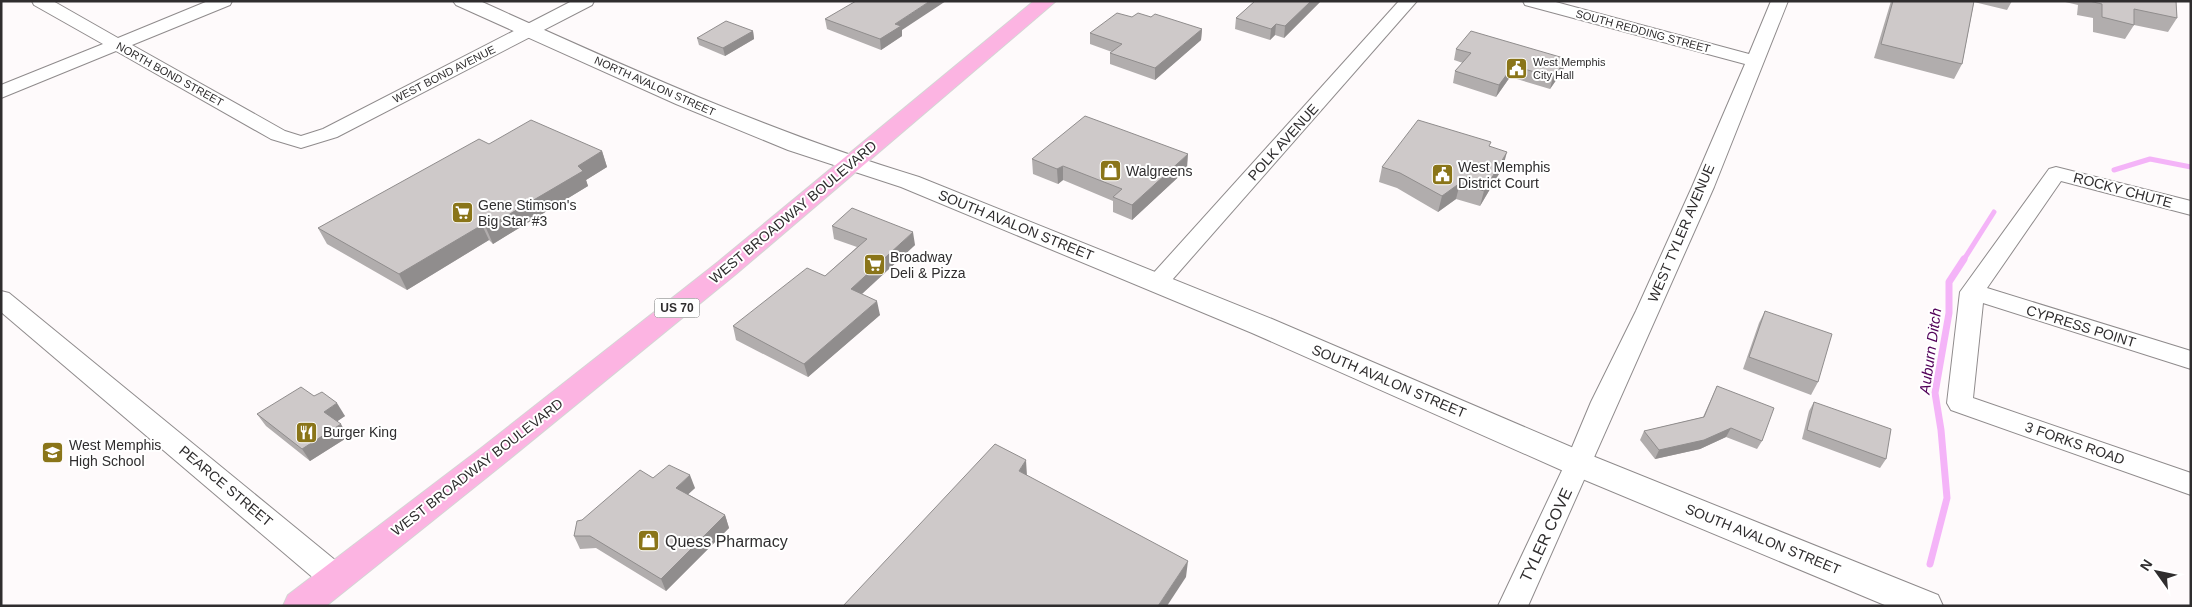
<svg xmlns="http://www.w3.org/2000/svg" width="2192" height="607" font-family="Helvetica,sans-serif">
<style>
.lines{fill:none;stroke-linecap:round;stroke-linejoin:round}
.stream-far1{stroke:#f4b4f8;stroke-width:5}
.stream{stroke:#f4b4f8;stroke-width:7}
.minor-casing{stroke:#8f8b8c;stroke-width:2}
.tertiary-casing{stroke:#8f8b8c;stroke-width:2}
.primary-casing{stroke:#d5d5d5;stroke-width:2}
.minor{fill:#fff;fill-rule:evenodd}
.tertiary{fill:#fff;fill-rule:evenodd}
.primary{fill:#fcb4e2;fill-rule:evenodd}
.wall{fill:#b1adad}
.shaded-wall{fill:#908d8d}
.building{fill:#cec9c9;stroke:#908d8d}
.labels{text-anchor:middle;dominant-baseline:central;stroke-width:4;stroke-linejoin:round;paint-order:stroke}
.far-street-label{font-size:11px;fill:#2f2d2e;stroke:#fff}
.far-poi-label{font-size:11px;fill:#2f2d2e;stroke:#fff;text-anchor:start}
.shield{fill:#fff;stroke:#6d6c6d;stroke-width:1}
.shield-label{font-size:12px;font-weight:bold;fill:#2f2d2e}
.street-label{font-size:14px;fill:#2f2d2e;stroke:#fff}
.poi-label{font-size:14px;fill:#2f2d2e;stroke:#fff;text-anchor:start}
.water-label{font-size:15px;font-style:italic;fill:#520259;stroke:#fff}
.near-street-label{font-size:16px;fill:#2f2d2e;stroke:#fff}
.near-poi-label{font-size:16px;fill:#2f2d2e;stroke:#fff;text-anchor:start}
</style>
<rect width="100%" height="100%" fill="#fefafb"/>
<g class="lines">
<g class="stream-far1">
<path d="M 2114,170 L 2150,159 L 2191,167"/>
<path d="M 1963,261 L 1994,212"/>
</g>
<path class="stream" d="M 1930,564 L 1947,498 L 1941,430 L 1935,393 L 1949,313 L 1949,282 L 1964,259"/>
<defs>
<g id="minor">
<path d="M 32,1 L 53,1 L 118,38 L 208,1 L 232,1 L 230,5 L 132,45 L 285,131 L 301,136 L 323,129 L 572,1 L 594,1 L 592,5 L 337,137 L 301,148 L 271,139 L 116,51 L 1,98 L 1,85 L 103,44 L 34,5 Z"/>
<path d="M 1399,1 L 1417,1 L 1165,288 L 1157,291 L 1149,288 L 1145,283 L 1149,278 Z"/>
<path d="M 1523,1 L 1552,1 L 1749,54 L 1771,1 L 1788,1 L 1714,187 L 1528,606 L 1498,606 L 1565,464 L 1591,402 L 1636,311 L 1692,187 L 1745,64 L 1525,5 Z"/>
<path d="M 2056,167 L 2191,201 L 2191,215 L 2061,181 L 1987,288 L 2191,351 L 2191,369 L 1983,303 L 1973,398 L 2191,473 L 2191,495 L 1951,410 L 1947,403 L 1960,292 L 2049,169 Z"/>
<path d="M 1,291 L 9,293 L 346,569 L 350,578 L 346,587 L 335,591 L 324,587 L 1,312 Z"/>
</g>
<path id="tertiary" d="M 453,1 L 480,1 C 624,66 767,131 919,177 L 1272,319 L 1590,455 L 1938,595 L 1943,606 L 1887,606 L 1568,473 L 1252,333 L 901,187 L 788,150 L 676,104 L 456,5 Z"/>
<path id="primary" d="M 1034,1 L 1056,1 L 736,274 L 502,465 L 326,606 L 283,606 L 288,595 L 480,449 L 718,262 Z"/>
</defs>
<use href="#minor" class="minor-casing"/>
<use href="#tertiary" class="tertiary-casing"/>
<use href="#primary" class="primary-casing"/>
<use href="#minor" class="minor"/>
<use href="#tertiary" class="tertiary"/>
<use href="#primary" class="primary"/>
</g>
<g class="wall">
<path d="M 1255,1 L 1321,1 L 1284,38 L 1275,35 L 1270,40 L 1235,29 L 1236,18 Z"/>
<path d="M 1891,1 L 2012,1 L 2007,10 L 1974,2 L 1962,64 L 1954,79 L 1874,58 Z"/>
<path d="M 2061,1 L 2176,1 L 2177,18 L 2168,32 L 2134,25 L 2125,39 L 2093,32 L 2093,18 L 2077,15 L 2078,5 Z"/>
<path d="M 1132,17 L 1151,17 L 1202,29 L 1201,40 L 1155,80 L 1110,64 L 1110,53 L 1112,52 L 1090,44 L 1090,33 Z"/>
<path d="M 825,19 L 902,30 L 902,36 L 881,50 L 827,29 Z"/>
<path d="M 753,31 L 754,39 L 725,56 L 699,45 L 697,38 Z"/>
<path d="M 1456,49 L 1567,59 L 1563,70 L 1550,89 L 1510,77 L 1496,97 L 1453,83 L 1455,71 L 1463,63 L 1454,60 Z"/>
<path d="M 489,144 L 602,151 L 607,167 L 586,180 L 588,186 L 493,244 L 489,240 L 407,290 L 327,244 L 318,228 Z"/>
<path d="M 1490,146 L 1503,167 L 1480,206 L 1456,199 L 1438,212 L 1397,188 L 1379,182 L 1382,167 Z"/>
<path d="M 1032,159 L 1187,169 L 1132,220 L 1113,212 L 1113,201 L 1063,180 L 1058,184 L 1033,174 Z"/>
<path d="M 832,226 L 915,245 L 862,294 L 880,315 L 808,377 L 736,340 L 733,326 L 825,276 L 857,247 L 834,239 Z"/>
<path d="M 1765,311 L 1818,382 L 1811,395 L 1743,369 L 1759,323 Z"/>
<path d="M 1717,386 L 1762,441 L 1757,449 L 1726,437 L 1700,449 L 1655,459 L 1640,440 L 1644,431 L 1703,417 Z"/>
<path d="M 314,396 L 345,416 L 337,421 L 348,437 L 310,461 L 266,426 L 257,414 Z"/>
<path d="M 1814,402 L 1886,459 L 1880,468 L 1802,439 L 1809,411 Z"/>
<path d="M 653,478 L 695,488 L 688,494 L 725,515 L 729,528 L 666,591 L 596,548 L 580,549 L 574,536 L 582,520 Z"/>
</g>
<g class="shaded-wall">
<path d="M 930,1 L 946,1 L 902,30 L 902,36 L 881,50 L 880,39 L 895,24 Z"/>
<path d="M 1311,1 L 1321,1 L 1284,38 L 1285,26 Z"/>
<path d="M 1276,24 L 1275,35 L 1270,40 L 1271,29 Z"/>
<path d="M 1202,29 L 1201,40 L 1155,80 L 1155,68 Z"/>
<path d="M 753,31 L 754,39 L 725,56 L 723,48 Z"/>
<path d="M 1567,59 L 1563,70 L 1550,89 L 1553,77 Z"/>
<path d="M 1513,66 L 1510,77 L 1496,97 L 1499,85 Z"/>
<path d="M 602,151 L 607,167 L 586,180 L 588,186 L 493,244 L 486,228 L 578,166 Z"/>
<path d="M 1507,152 L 1503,167 L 1480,206 L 1484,191 Z"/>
<path d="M 1188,154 L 1187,169 L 1132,220 L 1132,205 Z"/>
<path d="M 1063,166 L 1063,180 L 1058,184 L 1057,169 Z"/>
<path d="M 1460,183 L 1456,199 L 1438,212 L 1442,196 Z"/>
<path d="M 482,225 L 489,240 L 407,290 L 399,274 Z"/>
<path d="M 913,232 L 915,245 L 853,302 L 851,289 Z"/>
<path d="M 877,301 L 880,315 L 808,377 L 804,364 Z"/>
<path d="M 337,403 L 345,416 L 332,425 L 324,412 Z"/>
<path d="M 341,424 L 348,437 L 310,461 L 302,449 Z"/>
<path d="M 1731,428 L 1726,437 L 1700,449 L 1655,459 L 1659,450 Z"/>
<path d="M 1026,460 L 1027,476 L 1019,471 Z"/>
<path d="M 690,475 L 695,488 L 681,501 L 676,488 Z"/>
<path d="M 725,515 L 729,528 L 666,591 L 661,579 Z"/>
<path d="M 1188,561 L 1186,577 L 1167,606 L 1158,606 Z"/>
</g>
<g class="building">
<path d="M 856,1 L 930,1 L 895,24 L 901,26 L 880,39 L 825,19 Z"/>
<path d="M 1255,1 L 1311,1 L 1285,26 L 1276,24 L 1271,29 L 1236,18 Z"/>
<path d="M 1893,1 L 1974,1 L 1962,64 L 1881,44 Z"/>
<path d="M 2089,1 L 2176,1 L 2177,18 L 2134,9 L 2134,25 L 2102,17 L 2102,4 Z"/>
<path d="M 1117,13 L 1132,17 L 1138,13 L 1151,17 L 1155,14 L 1202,29 L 1155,68 L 1110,53 L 1122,44 L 1090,33 Z"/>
<path d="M 726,21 L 753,31 L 723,48 L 697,38 Z"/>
<path d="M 1471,31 L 1567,59 L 1553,77 L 1513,66 L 1499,85 L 1455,71 L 1471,53 L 1456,49 Z"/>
<path d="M 1085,116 L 1188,154 L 1132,205 L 1113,197 L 1122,189 L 1063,166 L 1057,169 L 1032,159 Z"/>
<path d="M 531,120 L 602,151 L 578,166 L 583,171 L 486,228 L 482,225 L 399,274 L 318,228 L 479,139 L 489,144 Z"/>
<path d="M 1418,120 L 1491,142 L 1489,146 L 1507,152 L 1484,191 L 1460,183 L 1442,196 L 1400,173 L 1382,167 Z"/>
<path d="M 852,208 L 913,232 L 851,289 L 877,301 L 804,364 L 733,326 L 807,268 L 825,276 L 867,239 L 832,226 Z"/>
<path d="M 1765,311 L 1832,334 L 1818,382 L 1749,357 Z"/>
<path d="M 1717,386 L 1774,408 L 1762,441 L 1731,428 L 1704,440 L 1659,450 L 1644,431 L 1704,417 Z"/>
<path d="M 301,387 L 314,396 L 322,392 L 337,403 L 324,412 L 341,424 L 302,449 L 257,414 Z"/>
<path d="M 1814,402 L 1891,429 L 1886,459 L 1807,430 Z"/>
<path d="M 995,444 L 1026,460 L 1019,471 L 1188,561 L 1158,606 L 843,606 Z"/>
<path d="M 669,465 L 690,475 L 676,488 L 725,515 L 661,579 L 590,536 L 574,536 L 577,521 L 582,520 L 640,470 L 653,478 Z"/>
</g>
<defs>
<symbol id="civic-square" viewBox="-11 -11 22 22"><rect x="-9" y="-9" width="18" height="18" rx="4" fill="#8a7519" stroke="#fff"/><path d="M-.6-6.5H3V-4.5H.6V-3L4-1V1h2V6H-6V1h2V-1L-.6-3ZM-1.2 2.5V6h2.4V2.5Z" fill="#fff"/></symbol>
<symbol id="shop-square" viewBox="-11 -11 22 22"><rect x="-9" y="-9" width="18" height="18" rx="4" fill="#8a7519" stroke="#fff"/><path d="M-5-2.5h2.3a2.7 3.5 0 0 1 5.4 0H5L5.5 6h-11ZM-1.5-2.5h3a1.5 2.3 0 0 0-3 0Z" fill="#fff"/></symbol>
<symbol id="supermarket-square" viewBox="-11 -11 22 22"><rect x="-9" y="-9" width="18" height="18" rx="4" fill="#8a7519" stroke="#fff"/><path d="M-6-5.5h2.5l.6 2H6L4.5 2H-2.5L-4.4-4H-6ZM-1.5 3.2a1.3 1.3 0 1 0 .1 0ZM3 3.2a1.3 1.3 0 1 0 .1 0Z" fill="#fff"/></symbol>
<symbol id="restaurant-square" viewBox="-11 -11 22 22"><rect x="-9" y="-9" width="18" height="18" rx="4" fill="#8a7519" stroke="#fff"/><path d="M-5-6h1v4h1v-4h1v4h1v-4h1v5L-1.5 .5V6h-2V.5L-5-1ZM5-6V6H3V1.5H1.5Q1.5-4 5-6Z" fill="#fff"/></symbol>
<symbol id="school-square" viewBox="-11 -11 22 22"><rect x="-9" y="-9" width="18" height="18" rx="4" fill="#8a7519" stroke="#fff"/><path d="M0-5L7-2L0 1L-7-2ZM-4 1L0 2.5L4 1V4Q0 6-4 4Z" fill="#fff"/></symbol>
</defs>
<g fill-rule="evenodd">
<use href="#civic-square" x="1504" y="56" width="25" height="25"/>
<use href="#shop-square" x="1098" y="158" width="25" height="25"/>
<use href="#civic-square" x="1430" y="162" width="25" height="25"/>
<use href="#supermarket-square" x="450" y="200" width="25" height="25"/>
<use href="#supermarket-square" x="862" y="252" width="25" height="25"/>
<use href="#restaurant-square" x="294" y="420" width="25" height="25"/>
<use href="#school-square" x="40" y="440" width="25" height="25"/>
<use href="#shop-square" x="636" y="528" width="25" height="25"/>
</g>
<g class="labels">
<g class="far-street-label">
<text transform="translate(1643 31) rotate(15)">SOUTH REDDING STREET</text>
<text transform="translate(170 74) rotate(29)">NORTH BOND STREET</text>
<text transform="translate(444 74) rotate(-27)">WEST BOND AVENUE</text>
<text transform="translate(655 86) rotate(24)">NORTH AVALON STREET</text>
</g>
<g class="far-poi-label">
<text x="1533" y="62">West Memphis<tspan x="1533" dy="13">City Hall</tspan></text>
</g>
<rect class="shield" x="654.5" y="298.5" width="45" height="19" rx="4"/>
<g class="shield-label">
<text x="677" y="308">US 70</text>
</g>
<g class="street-label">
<text transform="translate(1283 142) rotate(-48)">POLK AVENUE</text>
<text transform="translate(2123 190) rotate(15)">ROCKY CHUTE</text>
<text transform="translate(793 212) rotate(-40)">WEST BROADWAY BOULEVARD</text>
<text transform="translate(1016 225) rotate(22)">SOUTH AVALON STREET</text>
<text transform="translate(1681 233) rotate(-67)">WEST TYLER AVENUE</text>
<text transform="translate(2081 326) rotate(17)">CYPRESS POINT</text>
<text transform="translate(1389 381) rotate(23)">SOUTH AVALON STREET</text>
<text transform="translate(2075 443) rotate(19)">3 FORKS ROAD</text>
<text transform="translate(477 467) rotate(-38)">WEST BROADWAY BOULEVARD</text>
<text transform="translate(226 486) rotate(40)">PEARCE STREET</text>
<text transform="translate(1763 539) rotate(22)">SOUTH AVALON STREET</text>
</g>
<g class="poi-label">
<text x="1458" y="167">West Memphis<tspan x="1458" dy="16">District Court</tspan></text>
<text x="1126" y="171">Walgreens</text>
<text x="478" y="205">Gene Stimson's<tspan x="478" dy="16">Big Star #3</tspan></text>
<text x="890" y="257">Broadway<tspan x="890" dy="16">Deli &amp; Pizza</tspan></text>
<text x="323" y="432">Burger King</text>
<text x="69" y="445">West Memphis<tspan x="69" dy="16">High School</tspan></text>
</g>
<g class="water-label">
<text transform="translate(1930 351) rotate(-82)">Auburn Ditch</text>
</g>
<g class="near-street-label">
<text transform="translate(1546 535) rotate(-65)">TYLER COVE</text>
</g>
<g class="near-poi-label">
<text x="665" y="541">Quess Pharmacy</text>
</g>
</g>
<rect width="2192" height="607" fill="none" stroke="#2f2d2e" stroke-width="5"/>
<g transform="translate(2157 572) rotate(303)" stroke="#ffffff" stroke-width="4" paint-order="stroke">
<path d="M0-4L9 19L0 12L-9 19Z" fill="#2f2d2e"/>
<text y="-8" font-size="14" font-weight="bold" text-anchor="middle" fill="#2f2d2e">N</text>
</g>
</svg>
